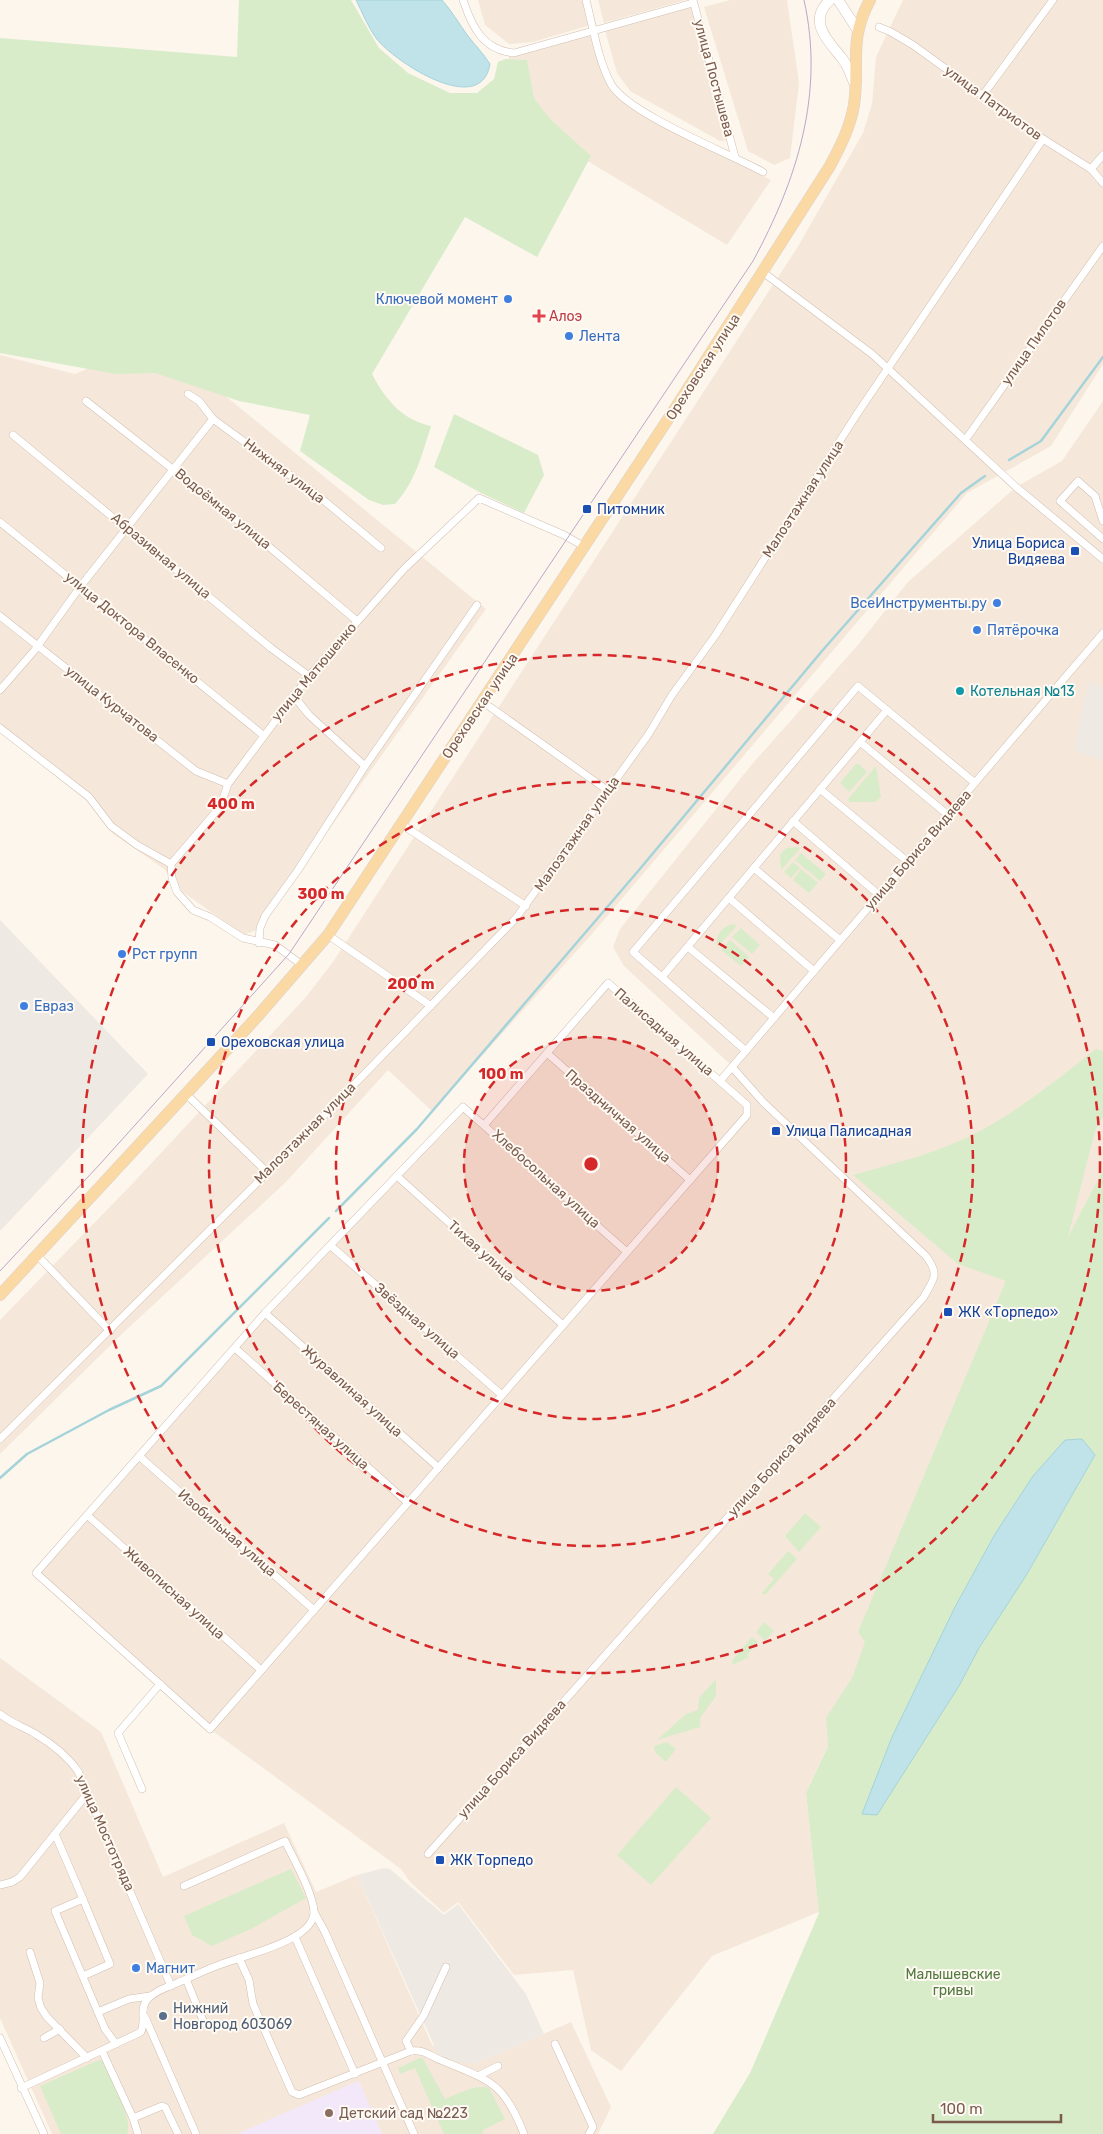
<svg xmlns="http://www.w3.org/2000/svg" width="1103" height="2134" font-family="Rubik,sans-serif">
<style>
.residential{fill:#f5e8da}
.industrial{fill:#efe9e4}
.education{fill:#f3e8fa}
.green{fill:#d8ecc9}
.water{fill:#bfe3e8;stroke:#a5d3da}
.lines{fill:none;stroke-linecap:round;stroke-linejoin:round}
.stream{stroke:#a5d3da;stroke-width:2.5}
.minor-casing{stroke:#d1beb0;stroke-width:8}
.secondary-casing{stroke:#d6c0b0;stroke-width:11}
.primary-casing{stroke:#dad1cd;stroke-width:12}
.minor{stroke:#fff;stroke-width:7}
.secondary{stroke:#fff;stroke-width:10}
.primary{stroke:#fbd9a5;stroke-width:11}
.tram{stroke:#b9a8c9;stroke-width:1}
.ring{fill:none;stroke:#d62828;stroke-width:2.5;stroke-dasharray:9 6}
.shop-dot{fill:#3f7fe0;stroke:#fffaf3;stroke-width:2}
.health-dot{fill:#e0444e;stroke:#fffaf3;stroke-width:2}
.transit-dot{fill:#1a4fb4;stroke:#fffaf3;stroke-width:2}
.culture-dot{fill:#0f9aa8;stroke:#fffaf3;stroke-width:2}
.service-dot{fill:#5c6f8a;stroke:#fffaf3;stroke-width:2}
.education-dot{fill:#8d6e63;stroke:#fffaf3;stroke-width:2}
.labels{text-anchor:middle;dominant-baseline:central;stroke-width:4;stroke-linejoin:round;paint-order:stroke}
.street-label{font-size:14px;fill:#7a5c4d;stroke:#fffaf3}
.shop-label{font-size:14px;fill:#366cbe;stroke:#fffaf3;text-anchor:start}
.health-label{font-size:14px;fill:#be3a42;stroke:#fffaf3;text-anchor:start}
.transit-label{font-size:14px;fill:#164399;stroke:#fffaf3;text-anchor:start}
.culture-label{font-size:14px;fill:#0d838f;stroke:#fffaf3;text-anchor:start}
.park-label{font-size:14px;fill:#537a41;stroke:#fffaf3}
.service-label{font-size:14px;fill:#4e5e75;stroke:#fffaf3;text-anchor:start}
.education-label{font-size:14px;fill:#785e54;stroke:#fffaf3;text-anchor:start}
.centre{fill:#d62828;stroke:#fffaf3;stroke-width:2.5}
.ring-label{font-size:15px;text-anchor:middle;font-weight:bold;fill:#d62828;stroke:#fffaf3;stroke-width:4;stroke-linejoin:round;paint-order:stroke}
</style>
<rect width="100%" height="100%" fill="#fdf6ec"/>
<g class="residential">
<path d="M 478,0 L 588,0 L 594,24 L 533,42 L 509,44 L 485,25 Z"/>
<path d="M 598,0 L 686,0 L 604,23 Z"/>
<path d="M 730,0 L 787,0 L 799,83 L 790,158 L 774,165 L 748,151 L 704,7 Z"/>
<path d="M 903,0 L 1103,0 L 1103,364 L 1051,446 L 967,493 L 592,934 L 432,1111 L 388,1070 L 286,1182 L 124,1332 L 0,1454 L 0,1320 L 134,1182 L 305,998 L 333,962 L 797,248 L 863,133 L 872,104 L 876,57 Z"/>
<path d="M 695,5 L 732,133 L 731,140 L 720,141 L 630,91 L 617,73 L 605,30 Z"/>
<path d="M 594,33 L 605,75 L 619,94 L 665,125 L 771,180 L 727,245 L 571,151 L 527,106 L 508,57 Z"/>
<path d="M 157,340 L 486,609 L 257,930 L 243,935 L 183,892 L 164,869 L 112,833 L 87,801 L 0,731 L 0,355 L 75,374 Z"/>
<path d="M 1103,401 L 1103,1170 L 1000,1371 L 806,1793 L 819,1912 L 712,1956 L 621,2071 L 591,2050 L 573,1970 L 514,1975 L 458,1902 L 444,1913 L 410,1882 L 401,1869 L 210,1729 L 36,1573 L 265,1313 L 463,1107 L 484,1124 L 608,983 L 720,1081 L 732,1066 L 624,966 L 613,947 L 620,929 L 753,763 L 857,646 L 908,582 L 1016,487 L 1062,461 Z"/>
<path d="M 0,1658 L 101,1732 L 163,1877 L 284,1823 L 316,1892 L 357,1875 L 432,2045 L 474,2064 L 571,2022 L 611,2107 L 598,2134 L 52,2134 L 0,2018 Z"/>
</g>
<g class="industrial">
<path d="M 1088,683 L 1103,687 L 1103,761 L 1074,750 Z"/>
<path d="M 0,920 L 148,1074 L 0,1231 Z"/>
<path d="M 384,1868 L 390,1869 L 444,1915 L 458,1904 L 526,1994 L 544,2034 L 474,2064 L 445,2059 L 438,2054 L 357,1875 Z"/>
</g>
<path class="education" d="M 359,2081 L 382,2134 L 237,2134 L 351,2084 Z"/>
<g class="green">
<path d="M 239,0 L 351,0 L 379,48 L 408,73 L 450,93 L 477,93 L 494,79 L 498,62 L 505,59 L 527,60 L 534,98 L 550,119 L 591,156 L 537,257 L 465,217 L 372,374 C 385,399 402,420 431,426 C 422,454 416,481 395,504 L 383,505 L 369,500 L 300,451 L 310,415 L 239,401 L 155,373 L 116,374 L 0,353 L 0,38 L 237,57 Z"/>
<path d="M 454,414 L 538,455 L 544,475 L 524,513 L 481,493 L 434,467 Z"/>
<path d="M 856,764 L 859,764 L 867,772 L 849,792 L 840,783 Z"/>
<path d="M 876,766 L 881,797 L 875,802 L 849,802 L 848,799 Z"/>
<path d="M 799,847 L 800,849 L 781,870 L 780,855 L 786,848 Z"/>
<path d="M 801,853 L 826,874 L 820,881 L 795,860 Z"/>
<path d="M 793,862 L 800,868 L 791,878 L 784,872 Z"/>
<path d="M 801,869 L 818,883 L 809,893 L 793,880 Z"/>
<path d="M 735,924 L 736,927 L 717,947 C 715,935 723,925 735,924 Z"/>
<path d="M 741,928 L 760,945 L 752,954 L 732,937 Z"/>
<path d="M 730,940 L 749,957 L 741,966 L 721,950 Z"/>
<path d="M 1096,1049 L 1103,1051 L 1103,1117 L 1095,1131 L 1068,1237 L 1103,1170 L 1103,2134 L 713,2134 L 750,2073 L 819,1913 L 806,1793 L 828,1746 L 826,1718 L 852,1678 L 865,1642 L 858,1632 L 1006,1281 L 958,1264 L 853,1175 C 896,1163 941,1152 980,1131 C 1022,1108 1059,1078 1096,1049 Z"/>
<path d="M 805,1513 L 821,1527 L 799,1552 L 785,1536 Z"/>
<path d="M 788,1551 L 797,1559 L 765,1595 L 762,1593 L 774,1579 L 768,1574 Z"/>
<path d="M 764,1622 L 774,1631 L 765,1641 L 756,1632 Z"/>
<path d="M 752,1637 L 758,1642 L 747,1655 L 749,1657 L 732,1665 L 733,1659 Z"/>
<path d="M 716,1679 L 716,1696 L 700,1718 L 700,1727 L 657,1740 L 686,1714 L 698,1710 L 699,1698 Z"/>
<path d="M 667,1742 L 676,1749 L 666,1762 L 655,1752 L 654,1746 Z"/>
<path d="M 676,1787 L 711,1818 L 651,1885 L 617,1855 Z"/>
<path d="M 291,1869 L 306,1898 L 251,1929 L 212,1946 L 192,1935 L 184,1916 Z"/>
<path d="M 422,2057 L 445,2099 C 458,2094 475,2084 489,2088 L 505,2119 L 483,2130 L 483,2134 L 444,2134 L 415,2068 L 400,2074 L 398,2068 Z"/>
<path d="M 99,2060 L 104,2062 C 110,2078 134,2119 127,2134 L 61,2134 L 40,2086 Z"/>
</g>
<g class="water">
<path d="M 356,0 L 442,0 C 452,11 459,24 468,36 C 475,45 483,53 490,64 C 481,119 393,61 376,38 C 368,27 362,12 356,0 Z"/>
<path d="M 1082,1439 L 1095,1455 L 1027,1574 L 979,1648 L 959,1686 L 877,1815 L 862,1814 L 892,1737 L 955,1607 L 995,1534 L 1033,1476 L 1065,1440 Z"/>
</g>
<g class="lines">
<g class="stream">
<path d="M 1009,460 L 1041,441 L 1103,357"/>
<path d="M 336,1211 L 417,1129 L 639,870 L 822,651 L 961,493 L 985,476"/>
<path d="M 0,1478 L 27,1454 L 109,1410 L 161,1386 L 329,1218"/>
</g>
<defs>
<g id="minor">
<path d="M 463,0 C 472,27 483,50 514,53 L 693,3"/>
<path d="M 586,0 C 593,27 598,60 611,84 C 628,114 729,153 763,172"/>
<path d="M 693,0 L 735,157"/>
<path d="M 879,27 L 891,32 L 913,45 L 1043,139 L 1091,169 L 1103,183"/>
<path d="M 983,95 L 1053,0"/>
<path d="M 1091,169 L 1103,155"/>
<path d="M 764,273 L 872,354 L 1016,487 L 1103,559"/>
<path d="M 188,394 L 199,401 L 213,419 L 316,494 L 381,548"/>
<path d="M 86,401 L 241,523 L 357,621"/>
<path d="M 13,435 L 271,648 L 309,676"/>
<path d="M 966,439 L 1103,246"/>
<path d="M 1103,521 L 1095,496 L 1078,481 L 1060,501 L 1103,539"/>
<path d="M 0,522 L 263,735"/>
<path d="M 0,616 L 196,771 L 228,784"/>
<path d="M 0,690 L 34,651 L 80,587 L 213,419"/>
<path d="M 293,695 L 309,715 L 365,766"/>
<path d="M 483,702 L 607,790"/>
<path d="M 0,728 L 89,797 L 111,826 L 137,845 L 171,864 L 172,878 L 177,892 L 193,910 L 210,917 L 243,938 L 275,945 L 302,965"/>
<path d="M 860,742 L 948,815"/>
<path d="M 820,789 L 908,862"/>
<path d="M 793,821 L 879,895"/>
<path d="M 401,824 L 526,906"/>
<path d="M 171,864 L 220,807 L 228,784 L 309,676 L 404,569 L 479,498 L 564,535 L 585,547"/>
<path d="M 754,868 L 840,940"/>
<path d="M 729,898 L 814,971"/>
<path d="M 328,935 L 431,1006"/>
<path d="M 259,943 L 260,928 L 265,916 L 298,870 L 365,766 L 477,605"/>
<path d="M 688,947 L 774,1018"/>
<path d="M 662,977 L 887,710"/>
<path d="M 746,1051 L 633,952 L 858,686 L 975,783"/>
<path d="M 547,1053 L 690,1180"/>
<path d="M 720,1081 L 1103,633"/>
<path d="M 186,1094 L 267,1172"/>
<path d="M 485,1124 L 608,983 L 747,1105 L 747,1115 L 210,1729 L 36,1573 L 265,1313 L 463,1107 L 627,1252"/>
<path d="M 398,1177 L 563,1325"/>
<path d="M 331,1246 L 502,1395"/>
<path d="M 37,1255 L 110,1331"/>
<path d="M 265,1313 L 439,1468"/>
<path d="M 235,1348 L 408,1503"/>
<path d="M 0,1439 L 306,1134 L 516,918 L 648,735 L 672,695 L 715,636 L 857,414 L 1043,139"/>
<path d="M 139,1456 L 314,1610"/>
<path d="M 87,1515 L 261,1670"/>
<path d="M 0,1714 C 12,1724 25,1727 37,1735 C 52,1744 68,1757 78,1771 L 171,1986"/>
<path d="M 142,1789 L 118,1733 L 160,1684"/>
<path d="M 55,1834 L 83,1899 L 55,1911 L 105,2029 L 116,2044"/>
<path d="M 428,1854 L 923,1298 C 934,1279 940,1275 926,1256 L 763,1102 L 732,1067"/>
<path d="M 0,1885 L 12,1882 L 20,1877 L 87,1794"/>
<path d="M 314,1912 L 325,1932 L 414,2134"/>
<path d="M 295,1937 L 355,2074"/>
<path d="M 30,1952 L 40,1983 L 38,1998 L 41,2008 L 47,2017 L 87,2058"/>
<path d="M 239,1958 L 249,1980 L 253,2004 L 292,2092 L 299,2095 L 411,2051 C 425,2049 431,2057 443,2061 C 491,2081 504,2083 524,2134"/>
<path d="M 83,1976 L 110,1964 L 83,1899"/>
<path d="M 186,1979 L 204,2023 L 194,2028"/>
<path d="M 98,2012 L 129,1999 L 150,1996"/>
<path d="M 145,2017 L 196,2134"/>
<path d="M 0,2038 L 44,2134"/>
<path d="M 44,2038 L 60,2029"/>
<path d="M 555,2044 L 593,2127 L 589,2134"/>
<path d="M 102,2051 L 133,2118 L 138,2134"/>
<path d="M 411,2051 L 406,2041 L 424,2015 L 446,1967"/>
<path d="M 480,2075 L 498,2066"/>
<path d="M 21,2088 L 141,2032 C 146,2020 140,2012 145,2003 C 150,1993 167,1987 177,1983 C 191,1977 205,1970 219,1965 C 240,1956 316,1941 314,1911 C 312,1891 294,1860 285,1841 L 184,1886"/>
<path d="M 133,2118 L 162,2106 L 165,2107 L 178,2134"/>
</g>
<g id="secondary">
<path d="M 830,0 C 807,21 828,41 841,57 C 848,65 851,76 855,85"/>
<path d="M 838,0 L 857,29"/>
</g>
<path id="primary" d="M 0,1295 L 257,1017 L 328,935 L 678,404 L 830,166 C 840,147 850,128 854,105 C 860,65 848,40 870,0"/>
</defs>
<use href="#minor" class="minor-casing"/>
<use href="#secondary" class="secondary-casing"/>
<use href="#primary" class="primary-casing"/>
<use href="#minor" class="minor"/>
<use href="#secondary" class="secondary"/>
<use href="#primary" class="primary"/>
<path class="tram" d="M 0,1271 L 100,1164 L 289,954 L 753,261 C 797,180 825,93 804,0"/>
</g>
<circle cx="591" cy="1164" r="127" fill="#d62828" fill-opacity=".12"/>
<g class="ring">
<circle cx="591" cy="1164" r="127"/>
<circle cx="591" cy="1164" r="255"/>
<circle cx="591" cy="1164" r="382"/>
<circle cx="591" cy="1164" r="509"/>
</g>
<g class="shop-dot">
<circle cx="508" cy="299" r="5"/>
<circle cx="569" cy="336" r="5"/>
<circle cx="997" cy="603" r="5"/>
<circle cx="977" cy="630" r="5"/>
<circle cx="122" cy="954" r="5"/>
<circle cx="24" cy="1006" r="5"/>
<circle cx="136" cy="1968" r="5"/>
</g>
<path class="health-dot" d="M536.5 308.5h5v5h5v5h-5v5h-5v-5h-5v-5h5z"/>
<g class="transit-dot">
<rect x="582" y="504" width="10" height="10" rx="2.5"/>
<rect x="1070" y="546" width="10" height="10" rx="2.5"/>
<rect x="206" y="1037" width="10" height="10" rx="2.5"/>
<rect x="771" y="1126" width="10" height="10" rx="2.5"/>
<rect x="943" y="1307" width="10" height="10" rx="2.5"/>
<rect x="435" y="1855" width="10" height="10" rx="2.5"/>
</g>
<circle class="culture-dot" cx="960" cy="691" r="5"/>
<circle class="service-dot" cx="163" cy="2016" r="5"/>
<circle class="education-dot" cx="329" cy="2113" r="5"/>
<g class="labels">
<g class="street-label">
<text transform="translate(714 78) rotate(75)">улица Постышева</text>
<text transform="translate(993 103) rotate(36)">улица Патриотов</text>
<text transform="translate(1034 342) rotate(-55)">улица Пилотов</text>
<text transform="translate(703 367) rotate(-57)">Ореховская улица</text>
<text transform="translate(284 471) rotate(37)">Нижняя улица</text>
<text transform="translate(803 499) rotate(-57)">Малоэтажная улица</text>
<text transform="translate(223 509) rotate(39)">Водоёмная улица</text>
<text transform="translate(161 556) rotate(40)">Абразивная улица</text>
<text transform="translate(132 628) rotate(39)">улица Доктора Власенко</text>
<text transform="translate(314 672) rotate(-50)">улица Матюшенко</text>
<text transform="translate(112 704) rotate(38)">улица Курчатова</text>
<text transform="translate(480 706) rotate(-56)">Ореховская улица</text>
<text transform="translate(577 834) rotate(-55)">Малоэтажная улица</text>
<text transform="translate(918 850) rotate(-49)">улица Бориса Видяева</text>
<text transform="translate(664 1032) rotate(41)">Палисадная улица</text>
<text transform="translate(618 1116) rotate(41)">Праздничная улица</text>
<text transform="translate(305 1133) rotate(-45)">Малоэтажная улица</text>
<text transform="translate(546 1179) rotate(42)">Хлебосольная улица</text>
<text transform="translate(481 1251) rotate(42)">Тихая улица</text>
<text transform="translate(417 1321) rotate(41)">Звёздная улица</text>
<text transform="translate(352 1391) rotate(42)">Журавлиная улица</text>
<text transform="translate(321 1426) rotate(42)">Берестяная улица</text>
<text transform="translate(782 1457) rotate(-48)">улица Бориса Видяева</text>
<text transform="translate(227 1533) rotate(41)">Изобильная улица</text>
<text transform="translate(174 1593) rotate(42)">Живописная улица</text>
<text transform="translate(512 1759) rotate(-48)">улица Бориса Видяева</text>
<text transform="translate(105 1833) rotate(66)">улица Мостотряда</text>
</g>
<g class="shop-label">
<text x="498" y="299" text-anchor="end">Ключевой момент</text>
<text x="579" y="336">Лента</text>
<text x="987" y="603" text-anchor="end">ВсеИнструменты.ру</text>
<text x="987" y="630">Пятёрочка</text>
<text x="132" y="954">Рст групп</text>
<text x="34" y="1006">Евраз</text>
<text x="146" y="1968">Магнит</text>
</g>
<g class="health-label">
<text x="549" y="316">Алоэ</text>
</g>
<g class="transit-label">
<text x="597" y="509">Питомник</text>
<text x="1065" y="543" text-anchor="end">Улица Бориса<tspan x="1065" dy="16">Видяева</tspan></text>
<text x="221" y="1042">Ореховская улица</text>
<text x="786" y="1131">Улица Палисадная</text>
<text x="958" y="1312">ЖК «Торпедо»</text>
<text x="450" y="1860">ЖК Торпедо</text>
</g>
<g class="culture-label">
<text x="970" y="691">Котельная №13</text>
</g>
<g class="park-label">
<text x="953" y="1974">Малышевские<tspan x="953" dy="16">гривы</tspan></text>
</g>
<g class="service-label">
<text x="173" y="2008">Нижний<tspan x="173" dy="16">Новгород 603069</tspan></text>
</g>
<g class="education-label">
<text x="339" y="2113">Детский сад №223</text>
</g>
</g>
<circle cx="591" cy="1164" r="8" class="centre"/>
<g class="ring-label">
<text x="231" y="809">400 m</text>
<text x="321" y="899">300 m</text>
<text x="411" y="989">200 m</text>
<text x="501" y="1079">100 m</text>
</g>
<path d="M933 2114v8h128v-8" fill="none" stroke="#7a5c4d" stroke-width="2.5"/>
<text x="940" y="2114" font-size="15" fill="#7a5c4d" stroke="#fffaf3" stroke-width="4" paint-order="stroke">100 m</text>
</svg>
